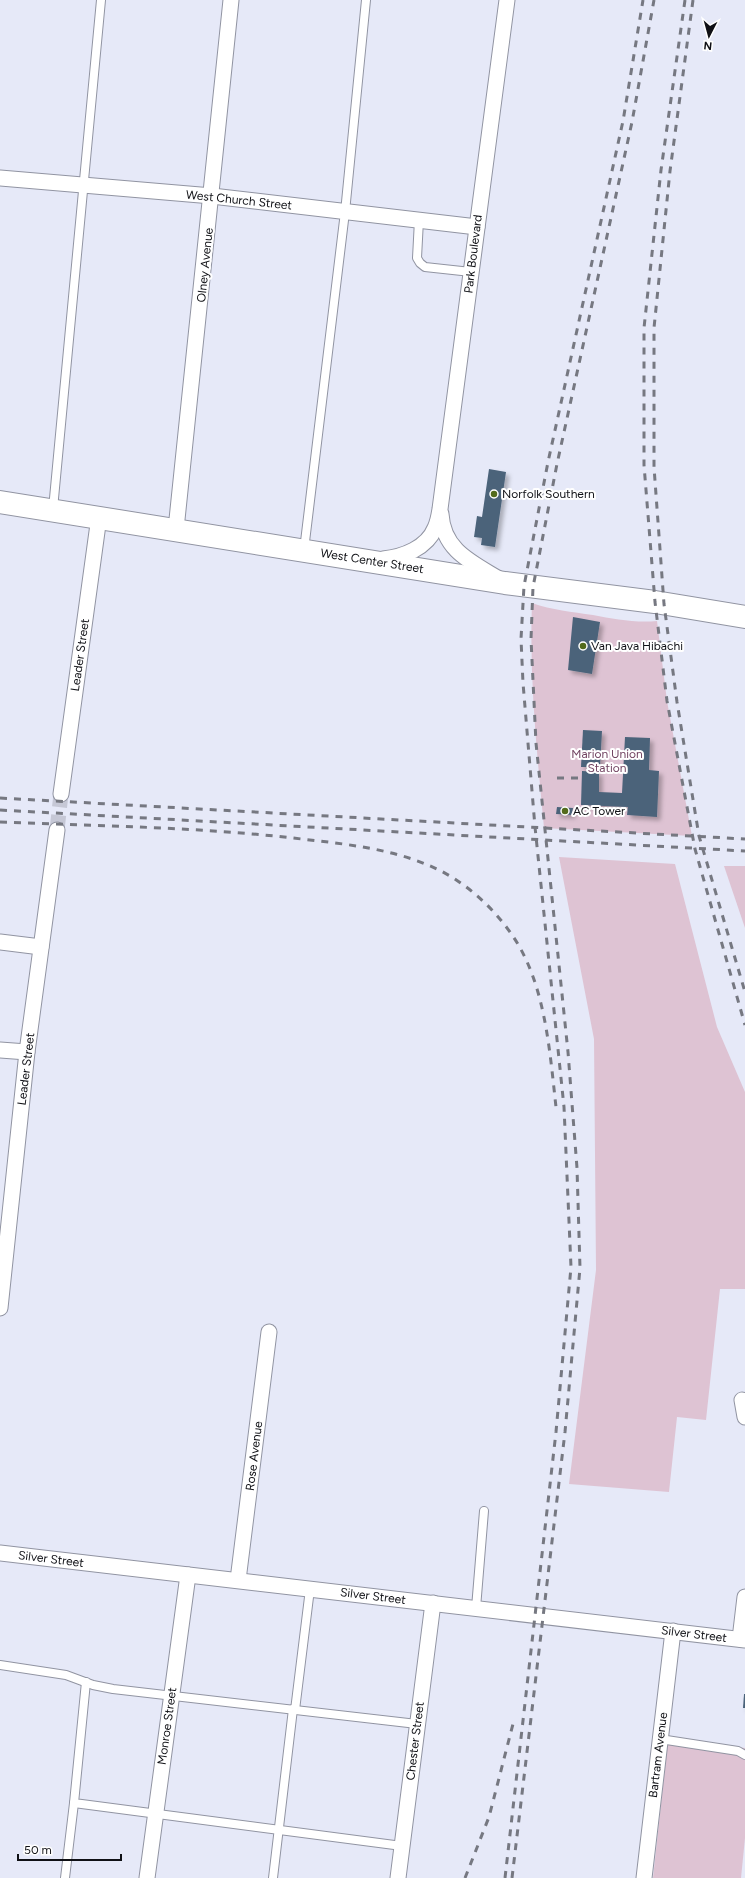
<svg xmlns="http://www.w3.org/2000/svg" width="745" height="1878" font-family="Figtree,sans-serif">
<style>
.green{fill:#dec3d3}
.building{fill:#4b637a;filter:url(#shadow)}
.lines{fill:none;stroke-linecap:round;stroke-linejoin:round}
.minor-tunnel{stroke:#c6c8d6;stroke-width:15;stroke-dasharray:15 8;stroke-linecap:butt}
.service-casing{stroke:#9194a2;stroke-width:10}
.minor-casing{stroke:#9194a2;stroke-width:17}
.primary-casing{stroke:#9194a2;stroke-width:24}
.service{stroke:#fff;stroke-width:8}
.minor{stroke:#fff;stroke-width:15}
.primary{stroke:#fff;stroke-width:22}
.rail{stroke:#767881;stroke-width:3;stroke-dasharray:7 7;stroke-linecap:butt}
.poi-dot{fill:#536b1c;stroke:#fff;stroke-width:1.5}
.labels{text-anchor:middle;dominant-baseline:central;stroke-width:4;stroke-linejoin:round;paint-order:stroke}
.street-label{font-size:12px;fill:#0f1015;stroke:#fff}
.poi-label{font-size:12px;fill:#0f1015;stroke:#fff;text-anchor:start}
.park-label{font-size:12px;fill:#724462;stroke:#fff}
</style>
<defs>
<filter id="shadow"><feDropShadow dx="3.5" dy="3.5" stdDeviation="2" flood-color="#0004"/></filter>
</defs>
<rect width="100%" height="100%" fill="#e6e9f8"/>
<g class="green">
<path d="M 532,603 C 552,610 572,612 593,615 C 614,619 635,623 657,621 L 667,701 L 692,836 L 544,828 C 537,753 529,678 532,603 Z"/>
<path d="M 559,857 L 675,864 L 717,1027 L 745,1092 L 745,1289 L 720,1289 L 706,1420 L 677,1417 L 669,1492 L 569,1484 L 596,1270 L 594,1039 Z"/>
<path d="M 724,866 L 745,866 L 745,928 Z"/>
<path d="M 668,1739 L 745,1748 L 745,1838 L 741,1878 L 653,1878 Z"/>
</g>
<g class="building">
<path d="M 489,469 L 506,472 L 495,547 L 481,545 L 482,538 L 474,537 L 477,516 L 482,517 Z"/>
<path d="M 573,617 L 600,622 L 592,674 L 568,670 Z"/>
<path d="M 583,730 L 602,731 L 600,767 L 581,767 Z"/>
<path d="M 625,737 L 650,738 L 649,770 L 659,771 L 657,817 L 627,815 L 628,807 L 581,805 L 582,771 L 599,772 L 599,792 L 622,793 Z"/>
<path d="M 557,807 L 573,808 L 572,815 L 556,814 Z"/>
<path d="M 744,1694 L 745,1694 L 745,1708 L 743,1708 Z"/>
</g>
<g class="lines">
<path class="minor-tunnel" d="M 57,830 L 61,794"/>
<defs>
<g id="service">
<path d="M 419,220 L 417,258 L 420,263 L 425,267 L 471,272"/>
<path d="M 53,509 L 101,0"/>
<path d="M 304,550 L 345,212 L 366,0"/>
<path d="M 476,1608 L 484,1511"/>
<path d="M 0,1665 L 66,1675 L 93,1685 L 113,1689 L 417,1724"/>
<path d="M 86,1682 L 74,1803 L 402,1846"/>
<path d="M 295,1710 L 310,1589"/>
<path d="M 660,1739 L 738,1751 L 745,1755"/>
<path d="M 65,1878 L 74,1803"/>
<path d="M 273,1878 L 293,1709"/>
</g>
<g id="minor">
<path d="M 0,178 L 212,196 L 477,227"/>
<path d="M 441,514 C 443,550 471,562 499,579"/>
<path d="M 176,529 L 231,0"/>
<path d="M 383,559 C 403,557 427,548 435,528 C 438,522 439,515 440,509 L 507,0"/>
<path d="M 61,794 L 99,517"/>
<path d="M 0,942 L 41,947"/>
<path d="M 0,1050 L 27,1052"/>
<path d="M 0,1308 L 27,1052 L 57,830"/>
<path d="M 742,1400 L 745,1417"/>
<path d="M 0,1553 L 745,1640"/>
<path d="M 238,1580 L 269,1332"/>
<path d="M 740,1639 L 745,1597"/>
<path d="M 147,1878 L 188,1575"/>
<path d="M 398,1878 L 433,1603"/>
<path d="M 644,1878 L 673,1631"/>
</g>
<path id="primary" d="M 0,502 L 505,583 L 655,602 L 745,617"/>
</defs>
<use href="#service" class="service-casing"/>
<use href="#minor" class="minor-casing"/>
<use href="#primary" class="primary-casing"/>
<use href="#service" class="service"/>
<use href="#minor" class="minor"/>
<use href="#primary" class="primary"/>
<g class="rail">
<path d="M 685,0 L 661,170 L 644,328 L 644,465 L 655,602 L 667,701 L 695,849 L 745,1025"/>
<path d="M 693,0 L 670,171 L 654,328 L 654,467 L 664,604 L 677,702 L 699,836 L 745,992"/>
<path d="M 557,778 L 579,778"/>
<path d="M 0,798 L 745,839"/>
<path d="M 0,810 L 745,851"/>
<path d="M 0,822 C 98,826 196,827 293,838 C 344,844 395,848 441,871 C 472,887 501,915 519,946 C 546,993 550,1054 556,1107"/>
<path d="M 465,1878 L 489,1817 L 514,1720"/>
<path d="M 505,1878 L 556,1432 L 571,1267 L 564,1107 L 535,827 L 523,683 L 521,639 L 524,586 L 548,462 L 623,121 L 643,0"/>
<path d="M 512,1878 L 565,1432 L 580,1268 L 577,1168 L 568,1052 L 536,743 L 531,639 L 533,587 L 557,464 L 632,122 L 654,0"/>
</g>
</g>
<g class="poi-dot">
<circle cx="494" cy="494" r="4"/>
<circle cx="583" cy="646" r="4"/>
<circle cx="565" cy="811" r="4"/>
</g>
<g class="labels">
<g class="street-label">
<text transform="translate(239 200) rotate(6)">West Church Street</text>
<text transform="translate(473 254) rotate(-83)">Park Boulevard</text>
<text transform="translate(205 265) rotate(-84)">Olney Avenue</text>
<text transform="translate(372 561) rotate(9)">West Center Street</text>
<text transform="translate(80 655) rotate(-82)">Leader Street</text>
<text transform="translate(26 1069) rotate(-83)">Leader Street</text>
<text transform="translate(254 1456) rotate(-83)">Rose Avenue</text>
<text transform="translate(51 1559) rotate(7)">Silver Street</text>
<text transform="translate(373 1596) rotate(7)">Silver Street</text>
<text transform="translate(694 1634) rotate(7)">Silver Street</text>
<text transform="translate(167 1726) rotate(-82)">Monroe Street</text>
<text transform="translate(415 1741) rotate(-83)">Chester Street</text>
<text transform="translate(658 1755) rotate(-83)">Bartram Avenue</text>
</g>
<g class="poi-label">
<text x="502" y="494">Norfolk Southern</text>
<text x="591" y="646">Van Java Hibachi</text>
<text x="573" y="811">AC Tower</text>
</g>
<g class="park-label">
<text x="607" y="754">Marion Union<tspan x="607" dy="14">Station</tspan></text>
</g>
</g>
<g transform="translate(709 36) rotate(186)" stroke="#ffffff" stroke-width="3" paint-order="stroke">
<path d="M0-3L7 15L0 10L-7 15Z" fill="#0f1015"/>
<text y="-6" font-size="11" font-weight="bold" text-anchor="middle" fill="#0f1015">N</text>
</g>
<path d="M18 1854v6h103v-6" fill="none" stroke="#0f1015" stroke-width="2"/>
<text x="24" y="1854" font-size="12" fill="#0f1015" stroke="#ffffff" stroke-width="3" paint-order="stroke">50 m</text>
</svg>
